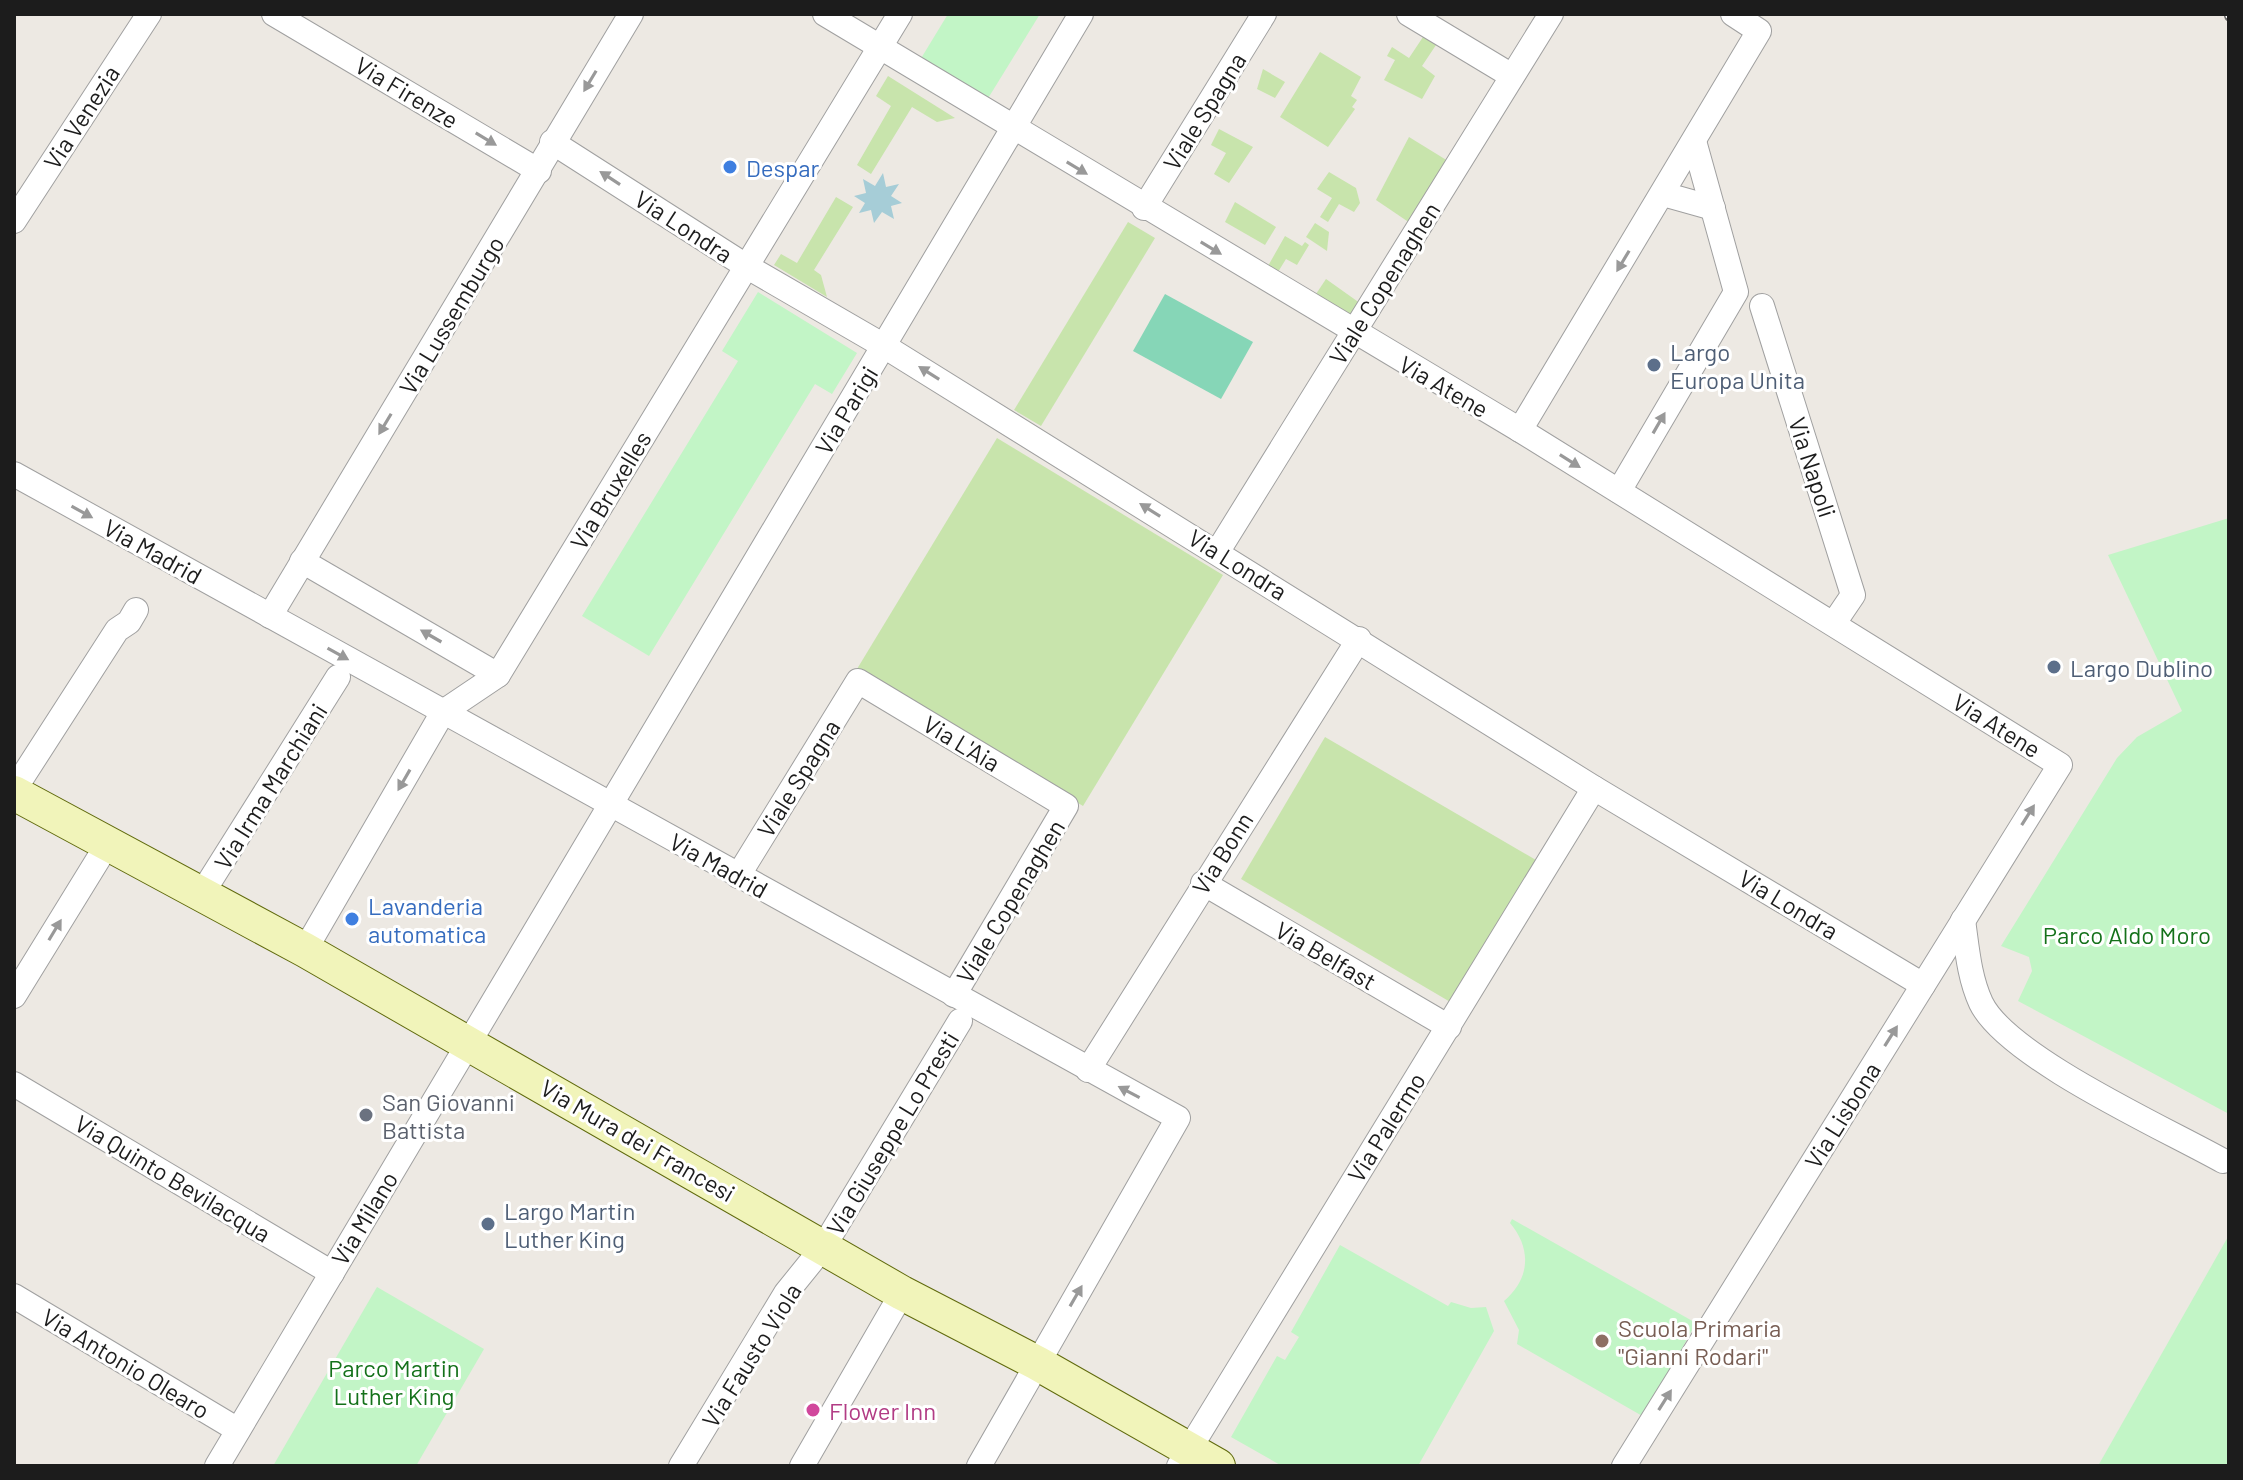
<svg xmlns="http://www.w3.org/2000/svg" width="2243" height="1480" font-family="Barlow,sans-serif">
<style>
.grass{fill:#c8e4ac}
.park{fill:#c2f5c6}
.pitch{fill:#86d6b7}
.water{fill:#a6cdd7}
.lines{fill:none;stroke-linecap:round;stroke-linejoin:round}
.street-casing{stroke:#a0a0a0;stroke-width:26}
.secondary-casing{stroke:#606a0d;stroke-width:36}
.street{stroke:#fff;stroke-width:24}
.secondary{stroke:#f1f4ba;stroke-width:34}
.rail-casing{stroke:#6a6a6a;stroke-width:9}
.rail{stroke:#fff;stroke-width:6;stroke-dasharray:18;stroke-linecap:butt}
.oneway{fill:#999}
.shop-dot{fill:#3f7fe0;stroke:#fff;stroke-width:3}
.service-dot{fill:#5c6f8a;stroke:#fff;stroke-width:3}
.worship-dot{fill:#6b7280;stroke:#fff;stroke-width:3}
.education-dot{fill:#8d6e63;stroke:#fff;stroke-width:3}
.hotel-dot{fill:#d1479c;stroke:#fff;stroke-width:3}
.labels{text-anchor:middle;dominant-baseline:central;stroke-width:6;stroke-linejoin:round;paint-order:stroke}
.street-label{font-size:24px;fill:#1c1c1c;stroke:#fff}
.shop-label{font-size:24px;fill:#366cbe;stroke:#fff;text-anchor:start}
.service-label{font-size:24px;fill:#4e5e75;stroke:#fff;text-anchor:start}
.park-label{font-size:24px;fill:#14711a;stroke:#fff}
.worship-label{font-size:24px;fill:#5b616d;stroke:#fff;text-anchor:start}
.education-label{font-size:24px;fill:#785e54;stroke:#fff;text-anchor:start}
.hotel-label{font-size:24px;fill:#b23c85;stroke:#fff;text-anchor:start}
</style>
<rect width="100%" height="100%" fill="#ede9e3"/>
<g class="grass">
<path d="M 1423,37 L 1436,45 L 1422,66 L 1435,76 L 1422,99 L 1384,80 L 1395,60 L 1387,56 L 1392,47 L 1409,58 Z"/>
<path d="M 1320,52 L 1361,77 L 1351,96 L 1357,100 L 1352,107 L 1355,109 L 1328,147 L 1280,117 Z"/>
<path d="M 1263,69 L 1285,82 L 1275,98 L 1257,89 Z"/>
<path d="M 888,76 L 955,118 L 937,122 L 912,107 L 871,174 L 857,165 L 891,106 L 876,96 Z"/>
<path d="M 1219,129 L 1253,147 L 1229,183 L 1214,174 L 1226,153 L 1211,145 Z"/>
<path d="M 1409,137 L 1448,161 L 1410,223 L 1376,200 Z"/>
<path d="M 1329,172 L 1356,188 L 1360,203 L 1354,212 L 1339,204 L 1328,222 L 1320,217 L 1332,198 L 1317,189 Z"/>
<path d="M 836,197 L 853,207 L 814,270 L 821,275 L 827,297 L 774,265 L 781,254 L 797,263 Z"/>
<path d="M 1235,202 L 1276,227 L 1265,245 L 1225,222 Z"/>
<path d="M 1128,222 L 1155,238 L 1041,426 L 1014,410 Z"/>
<path d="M 1315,223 L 1329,232 L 1327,251 L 1306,237 Z"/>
<path d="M 1285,236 L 1302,246 L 1305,242 L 1309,245 L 1297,265 L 1286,259 L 1278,272 L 1268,266 Z"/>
<path d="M 1326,279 L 1364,306 L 1357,318 L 1314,297 Z"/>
<path d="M 997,438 L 1223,575 L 1083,806 L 857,669 Z"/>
<path d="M 1325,737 L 1536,860 L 1452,1003 L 1241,879 Z"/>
</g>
<g class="park">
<path d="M 948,14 L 1040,14 L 987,100 L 920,60 Z"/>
<path d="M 758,292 L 857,353 L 832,394 L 815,384 L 649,656 L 582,616 L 738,361 L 722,351 Z"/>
<path d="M 2229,518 L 2229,1114 L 2018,1001 L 2032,971 L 2029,957 L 2001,946 L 2117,758 L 2137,737 L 2182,711 L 2108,555 Z"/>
<path d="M 1512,1219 L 1696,1323 L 1644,1417 L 1517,1344 L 1519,1330 L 1504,1301 C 1530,1279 1532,1249 1510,1223 Z"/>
<path d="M 2229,1235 L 2229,1466 L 2098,1466 Z"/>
<path d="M 1340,1245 L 1448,1306 L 1451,1302 L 1471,1308 L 1486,1307 L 1494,1331 L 1418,1466 L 1282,1466 L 1231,1437 L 1277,1356 L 1285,1360 L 1299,1337 L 1291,1332 Z"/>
<path d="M 377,1287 L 484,1349 L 416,1466 L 273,1466 Z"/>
</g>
<path class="pitch" d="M 1165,294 L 1253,342 L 1221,399 L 1133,351 Z"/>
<path class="water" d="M 883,173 L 886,187 L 899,184 L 891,196 L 902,203 L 891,206 L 894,219 L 882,212 L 874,223 L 871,210 L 859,213 L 865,203 L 854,196 L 866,193 L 863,179 L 875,186 Z"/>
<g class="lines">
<defs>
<g id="street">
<path d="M 274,14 L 539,171"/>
<path d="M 825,14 L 1520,430 L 2060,765 L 1624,1466"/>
<path d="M 1409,14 L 1512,76"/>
<path d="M 552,142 L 746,266 L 884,346 L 1594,788 L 1923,985"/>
<path d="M 1663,194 L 1713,208"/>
<path d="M 1144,208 L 1264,14"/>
<path d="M 14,221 L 149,14"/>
<path d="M 1762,306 L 1853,595 L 1834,623"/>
<path d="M 1520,430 L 1759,31 L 1733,14"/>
<path d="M 14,474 L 1178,1118 L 979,1466"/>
<path d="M 1619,491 L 1736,292 L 1694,141"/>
<path d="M 1218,551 L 1551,14"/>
<path d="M 302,561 L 498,675"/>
<path d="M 270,616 L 631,14"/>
<path d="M 14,790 L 117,630 L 129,622 L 136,610"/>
<path d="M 738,876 L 858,681 L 1066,806 L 954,995"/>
<path d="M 1203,883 L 1449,1027"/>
<path d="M 201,895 L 338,677"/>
<path d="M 1963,920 C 1967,948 1969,977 1981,1003 C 2007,1057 2166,1129 2223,1161"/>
<path d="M 305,950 L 443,712 L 498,675 L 900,14"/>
<path d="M 14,996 L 107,845"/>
<path d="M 1088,1070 L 1359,639"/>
<path d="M 14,1084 L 332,1273"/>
<path d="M 14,1296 L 238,1430"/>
<path d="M 217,1466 L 1081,14"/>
<path d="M 681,1466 L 786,1293 L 824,1246 L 960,1021"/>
<path d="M 802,1466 L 902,1293"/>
<path d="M 1179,1466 L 1594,788"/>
</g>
<path id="secondary" d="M 14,793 L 305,950 L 902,1293 L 1037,1363 L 1218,1466"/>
</defs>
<use href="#street" class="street-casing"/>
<use href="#secondary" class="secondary-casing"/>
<use href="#street" class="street"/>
<use href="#secondary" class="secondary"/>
<defs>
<path id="rail" d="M 2228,14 L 2229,17"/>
</defs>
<use href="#rail" class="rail-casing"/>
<use href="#rail" class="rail"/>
</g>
<defs><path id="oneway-solid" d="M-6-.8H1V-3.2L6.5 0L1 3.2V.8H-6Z" transform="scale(2)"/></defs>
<g class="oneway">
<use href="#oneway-solid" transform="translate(590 81) rotate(121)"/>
<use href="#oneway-solid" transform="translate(486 139) rotate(31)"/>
<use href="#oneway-solid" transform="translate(1077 168) rotate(31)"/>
<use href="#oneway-solid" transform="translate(610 178) rotate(-147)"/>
<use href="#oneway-solid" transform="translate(1211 248) rotate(31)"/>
<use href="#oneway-solid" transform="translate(1623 261) rotate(121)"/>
<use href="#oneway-solid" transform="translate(929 373) rotate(-148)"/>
<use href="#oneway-solid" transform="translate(1659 423) rotate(-60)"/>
<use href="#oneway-solid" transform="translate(385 424) rotate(121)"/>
<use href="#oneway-solid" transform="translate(1570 461) rotate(32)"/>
<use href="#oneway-solid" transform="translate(1150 510) rotate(-148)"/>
<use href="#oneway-solid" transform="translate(82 512) rotate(29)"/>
<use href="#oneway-solid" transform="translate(431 636) rotate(-150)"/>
<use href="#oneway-solid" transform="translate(338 654) rotate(29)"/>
<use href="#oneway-solid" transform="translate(404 780) rotate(120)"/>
<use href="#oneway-solid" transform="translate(2028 815) rotate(-58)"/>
<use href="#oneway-solid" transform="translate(55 930) rotate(-59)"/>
<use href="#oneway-solid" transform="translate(1891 1036) rotate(-58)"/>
<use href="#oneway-solid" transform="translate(1129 1092) rotate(-152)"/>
<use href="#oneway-solid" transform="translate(1076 1296) rotate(-60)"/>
<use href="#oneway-solid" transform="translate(1665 1400) rotate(-58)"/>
</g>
<g class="shop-dot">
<circle cx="730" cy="167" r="8"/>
<circle cx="352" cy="919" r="8"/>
</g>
<g class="service-dot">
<circle cx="1654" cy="365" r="8"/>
<circle cx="2054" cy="667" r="8"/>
<circle cx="488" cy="1224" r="8"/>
</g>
<circle class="worship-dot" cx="366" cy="1115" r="8"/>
<circle class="education-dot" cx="1602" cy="1341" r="8"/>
<circle class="hotel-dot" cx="813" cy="1410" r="8"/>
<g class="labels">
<g class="street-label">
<text transform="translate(407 92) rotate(31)">Via Firenze</text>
<text transform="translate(1204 111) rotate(-58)">Viale Spagna</text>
<text transform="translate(81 117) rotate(-57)">Via Venezia</text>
<text transform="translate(684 226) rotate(33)">Via Londra</text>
<text transform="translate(1384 283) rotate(-58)">Viale Copenaghen</text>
<text transform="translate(451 315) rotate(-59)">Via Lussemburgo</text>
<text transform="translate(1444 386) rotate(30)">Via Atene</text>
<text transform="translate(846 410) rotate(-59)">Via Parigi</text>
<text transform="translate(1813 467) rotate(72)">Via Napoli</text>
<text transform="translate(610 490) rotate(-59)">Via Bruxelles</text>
<text transform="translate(153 551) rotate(29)">Via Madrid</text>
<text transform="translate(1238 564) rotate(32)">Via Londra</text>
<text transform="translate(1997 725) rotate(32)">Via Atene</text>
<text transform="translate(962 743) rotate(31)">Via L'Aia</text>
<text transform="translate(798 778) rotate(-58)">Viale Spagna</text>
<text transform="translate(270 786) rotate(-58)">Via Irma Marchiani</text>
<text transform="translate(1222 853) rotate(-58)">Via Bonn</text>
<text transform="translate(719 865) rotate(29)">Via Madrid</text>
<text transform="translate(1010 901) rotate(-59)">Viale Copenaghen</text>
<text transform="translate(1789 904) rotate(31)">Via Londra</text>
<text transform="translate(1326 955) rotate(30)">Via Belfast</text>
<text transform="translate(1842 1115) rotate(-58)">Via Lisbona</text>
<text transform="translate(1386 1127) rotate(-58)">Via Palermo</text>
<text transform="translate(892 1133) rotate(-59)">Via Giuseppe Lo Presti</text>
<text transform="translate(638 1140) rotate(30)">Via Mura dei Francesi</text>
<text transform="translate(173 1178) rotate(31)">Via Quinto Bevilacqua</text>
<text transform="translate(364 1218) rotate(-59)">Via Milano</text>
<text transform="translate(751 1355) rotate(-58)">Via Fausto Viola</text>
<text transform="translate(126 1363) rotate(31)">Via Antonio Olearo</text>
</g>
<g class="shop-label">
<text x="746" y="167">Despar</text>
<text x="368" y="905">Lavanderia<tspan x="368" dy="28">automatica</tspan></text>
</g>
<g class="service-label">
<text x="1670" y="351">Largo<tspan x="1670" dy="28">Europa Unita</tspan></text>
<text x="2070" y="667">Largo Dublino</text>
<text x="504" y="1210">Largo Martin<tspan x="504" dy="28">Luther King</tspan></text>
</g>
<g class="park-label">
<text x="2127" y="934">Parco Aldo Moro</text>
<text x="394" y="1367">Parco Martin<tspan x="394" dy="28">Luther King</tspan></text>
</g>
<g class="worship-label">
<text x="382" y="1101">San Giovanni<tspan x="382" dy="28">Battista</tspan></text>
</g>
<g class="education-label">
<text x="1618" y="1327">Scuola Primaria<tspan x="1618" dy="28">"Gianni Rodari"</tspan></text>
</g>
<g class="hotel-label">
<text x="829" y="1410">Flower Inn</text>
</g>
</g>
<rect width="2243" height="1480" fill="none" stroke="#1c1c1c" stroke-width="32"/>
</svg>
